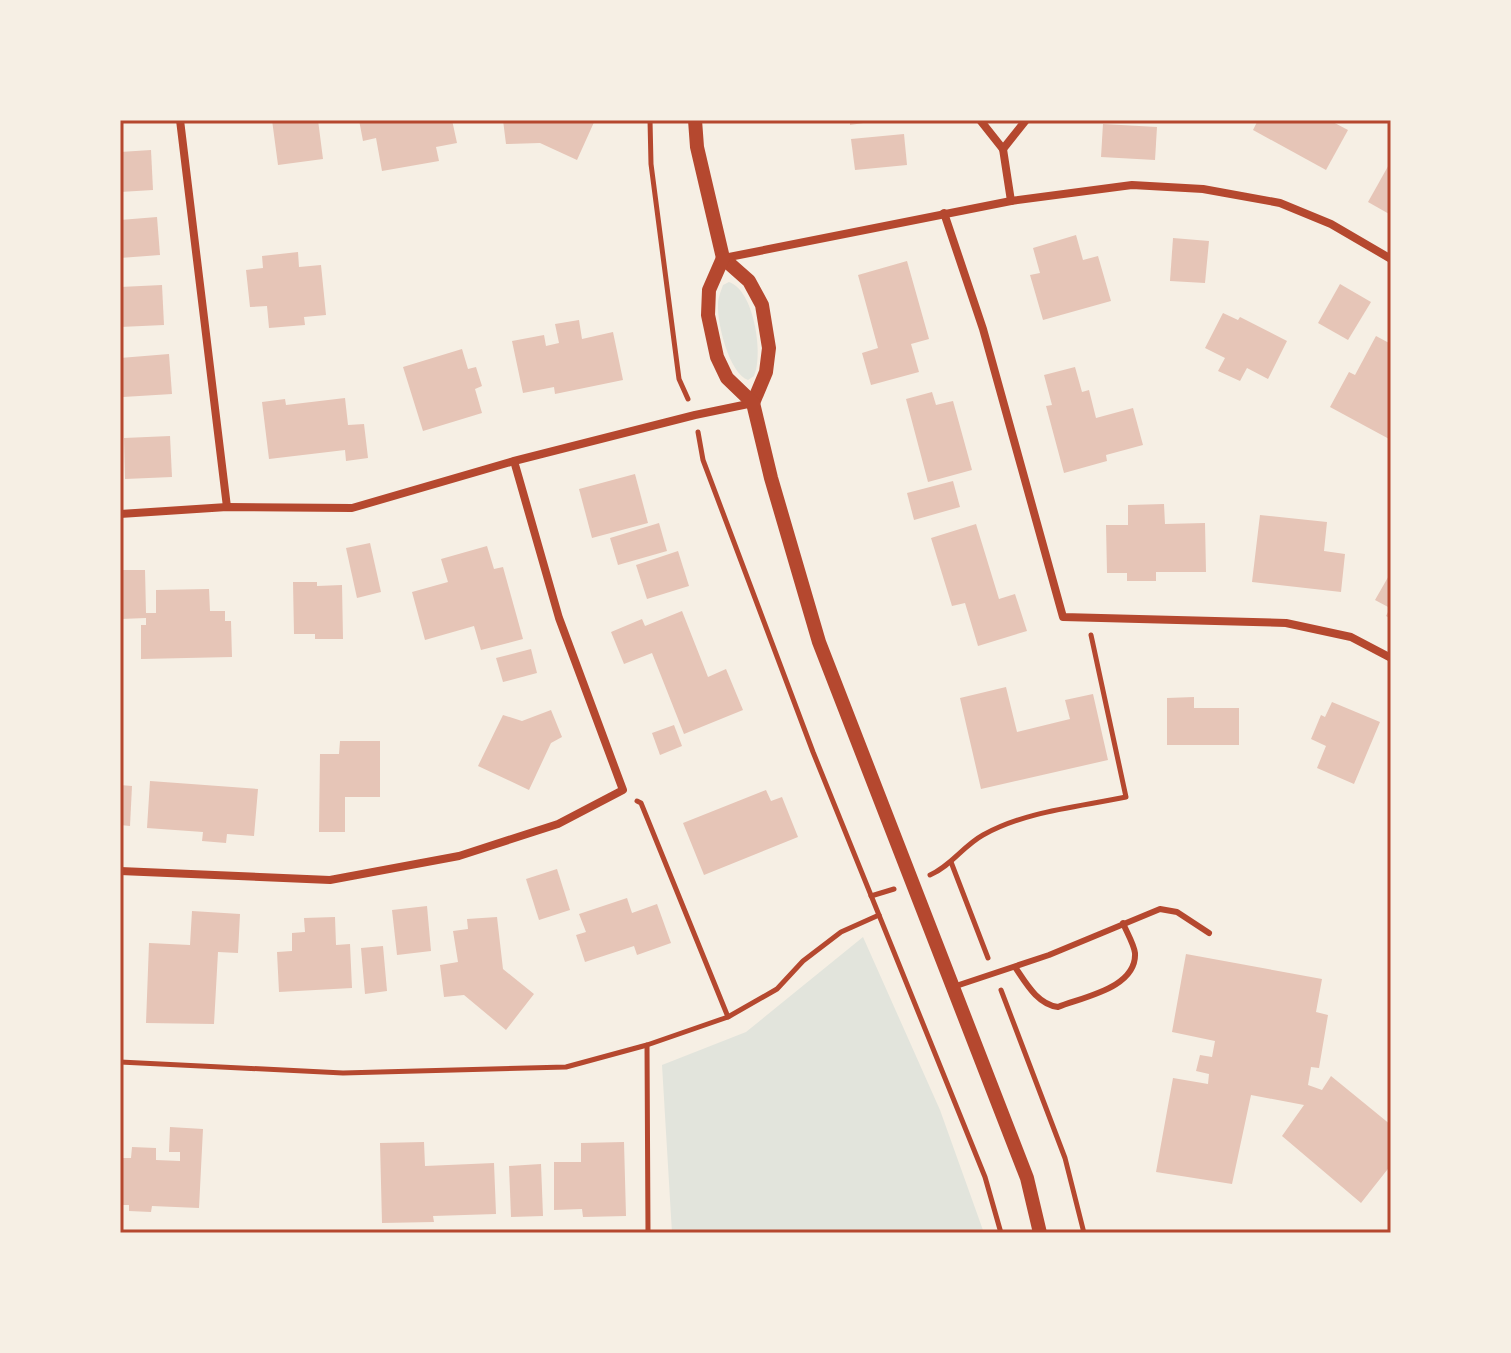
<svg xmlns="http://www.w3.org/2000/svg" width="1511" height="1353" font-family="'Work Sans',sans-serif">
<style>
.green{fill:#e2e4dc}
.building{fill:#e6c5b7}
.lines{fill:none;stroke-linecap:round;stroke-linejoin:round}
.path{stroke:#b5482f;stroke-width:5}
.service{stroke:#b5482f;stroke-width:6}
.minor{stroke:#b5482f;stroke-width:8}
.tertiary{stroke:#b5482f;stroke-width:14}
.neatline{fill:none;stroke:#b5482f;stroke-width:3}
</style>
<rect width="100%" height="100%" fill="#f6efe4"/>
<g class="green">
<path d="M 729,282 C 754,290 764,355 754,376 L 748,380 C 729,373 717,323 718,304 C 718,298 721,291 723,285 Z"/>
<path d="M 863,937 L 940,1110 L 984,1233 L 672,1233 L 662,1065 L 746,1032 Z"/>
</g>
<g class="building">
<path d="M 272,120 L 303,120 L 303,122 L 318,120 L 323,159 L 278,165 Z"/>
<path d="M 359,120 L 452,120 L 457,143 L 436,147 L 439,161 L 382,171 L 376,138 L 363,141 Z"/>
<path d="M 503,120 L 595,120 L 577,160 L 540,143 L 506,144 Z"/>
<path d="M 850,120 L 869,120 L 870,122 L 850,125 Z"/>
<path d="M 1258,120 L 1329,120 L 1348,130 L 1326,170 L 1253,130 Z"/>
<path d="M 1103,124 L 1157,127 L 1155,160 L 1101,157 Z"/>
<path d="M 904,134 L 907,165 L 855,170 L 851,139 Z"/>
<path d="M 151,150 L 153,190 L 120,192 L 120,152 Z"/>
<path d="M 1391,161 L 1391,215 L 1368,202 Z"/>
<path d="M 157,217 L 160,255 L 120,258 L 120,220 Z"/>
<path d="M 1076,235 L 1083,260 L 1098,256 L 1111,301 L 1043,320 L 1030,275 L 1040,273 L 1033,248 Z"/>
<path d="M 1173,238 L 1209,241 L 1205,283 L 1170,281 Z"/>
<path d="M 298,252 L 299,267 L 321,265 L 326,315 L 304,317 L 305,325 L 269,328 L 267,306 L 250,307 L 246,270 L 263,268 L 262,256 Z"/>
<path d="M 907,261 L 929,339 L 911,344 L 919,372 L 871,385 L 862,353 L 878,348 L 858,275 Z"/>
<path d="M 1340,284 L 1371,302 L 1348,340 L 1318,323 Z"/>
<path d="M 162,285 L 164,325 L 120,327 L 120,287 Z"/>
<path d="M 1223,313 L 1238,320 L 1240,317 L 1287,341 L 1268,379 L 1247,368 L 1240,381 L 1218,371 L 1225,358 L 1205,348 Z"/>
<path d="M 579,320 L 582,339 L 613,332 L 623,380 L 555,394 L 554,387 L 523,393 L 512,341 L 544,335 L 546,346 L 559,343 L 555,324 Z"/>
<path d="M 1376,336 L 1391,344 L 1391,440 L 1330,407 L 1349,372 L 1355,375 Z"/>
<path d="M 462,349 L 468,369 L 476,367 L 482,386 L 475,389 L 482,413 L 423,431 L 403,367 Z"/>
<path d="M 169,354 L 172,394 L 123,397 L 120,358 Z"/>
<path d="M 1075,367 L 1082,392 L 1089,390 L 1096,418 L 1133,408 L 1143,445 L 1106,455 L 1107,461 L 1064,473 L 1046,406 L 1052,405 L 1044,375 Z"/>
<path d="M 932,392 L 936,405 L 953,401 L 972,470 L 928,482 L 906,399 Z"/>
<path d="M 345,398 L 348,425 L 364,424 L 368,458 L 346,461 L 345,450 L 269,459 L 262,402 L 285,399 L 286,405 Z"/>
<path d="M 170,436 L 172,477 L 125,479 L 124,438 Z"/>
<path d="M 635,474 L 648,523 L 592,538 L 579,489 Z"/>
<path d="M 953,481 L 960,507 L 914,520 L 907,493 Z"/>
<path d="M 1164,504 L 1165,524 L 1205,523 L 1206,572 L 1156,572 L 1156,581 L 1127,581 L 1127,573 L 1107,573 L 1106,525 L 1128,525 L 1128,505 Z"/>
<path d="M 1260,515 L 1327,522 L 1324,551 L 1345,554 L 1341,592 L 1252,582 Z"/>
<path d="M 659,523 L 667,551 L 618,565 L 610,538 Z"/>
<path d="M 976,524 L 999,599 L 1015,594 L 1027,631 L 978,646 L 965,603 L 952,606 L 931,538 Z"/>
<path d="M 370,543 L 381,592 L 357,598 L 346,548 Z"/>
<path d="M 487,546 L 494,569 L 503,567 L 523,639 L 481,650 L 474,626 L 425,640 L 412,592 L 448,582 L 441,559 Z"/>
<path d="M 678,551 L 689,586 L 647,599 L 636,565 Z"/>
<path d="M 120,570 L 145,570 L 146,613 L 156,613 L 156,590 L 209,589 L 210,611 L 225,611 L 225,621 L 231,621 L 232,657 L 141,659 L 141,625 L 146,625 L 146,618 L 121,619 Z"/>
<path d="M 1391,572 L 1391,619 L 1386,616 L 1390,608 L 1375,600 Z"/>
<path d="M 293,582 L 317,582 L 317,586 L 342,585 L 343,639 L 315,639 L 315,634 L 294,634 Z"/>
<path d="M 682,611 L 708,677 L 726,669 L 743,710 L 684,734 L 652,653 L 624,664 L 611,632 L 642,619 L 645,626 Z"/>
<path d="M 531,649 L 537,673 L 503,682 L 496,658 Z"/>
<path d="M 1006,687 L 1017,732 L 1070,719 L 1065,700 L 1093,694 L 1108,760 L 981,789 L 960,698 Z"/>
<path d="M 1194,697 L 1194,708 L 1239,708 L 1239,745 L 1167,745 L 1167,698 Z"/>
<path d="M 1332,702 L 1380,722 L 1354,784 L 1317,768 L 1326,746 L 1311,739 L 1321,715 L 1325,717 Z"/>
<path d="M 551,710 L 562,737 L 551,743 L 529,790 L 478,766 L 503,715 L 522,721 Z"/>
<path d="M 674,725 L 682,746 L 660,755 L 652,733 Z"/>
<path d="M 340,741 L 380,741 L 380,797 L 345,797 L 345,832 L 319,832 L 320,754 L 339,754 Z"/>
<path d="M 150,781 L 258,789 L 254,836 L 227,834 L 226,843 L 202,841 L 203,832 L 147,828 Z"/>
<path d="M 120,785 L 132,786 L 130,826 L 120,825 Z"/>
<path d="M 766,790 L 771,801 L 782,797 L 798,837 L 704,875 L 683,823 Z"/>
<path d="M 557,869 L 570,910 L 539,920 L 526,879 Z"/>
<path d="M 627,898 L 632,913 L 657,904 L 671,943 L 637,955 L 634,946 L 585,962 L 576,935 L 586,932 L 579,914 Z"/>
<path d="M 427,906 L 431,951 L 397,955 L 392,910 Z"/>
<path d="M 192,911 L 240,914 L 238,953 L 218,952 L 214,1024 L 146,1023 L 149,943 L 190,945 Z"/>
<path d="M 335,917 L 336,945 L 350,944 L 352,988 L 279,992 L 277,952 L 292,951 L 292,933 L 305,932 L 304,918 Z"/>
<path d="M 497,917 L 503,969 L 534,994 L 506,1030 L 464,995 L 444,997 L 440,965 L 458,962 L 453,931 L 468,929 L 467,919 Z"/>
<path d="M 383,946 L 387,991 L 365,994 L 361,948 Z"/>
<path d="M 1186,954 L 1322,979 L 1316,1012 L 1328,1015 L 1319,1068 L 1311,1067 L 1308,1085 L 1322,1090 L 1331,1076 L 1391,1125 L 1391,1165 L 1361,1203 L 1282,1136 L 1304,1105 L 1251,1095 L 1232,1184 L 1156,1172 L 1173,1078 L 1208,1084 L 1209,1074 L 1196,1071 L 1200,1055 L 1212,1057 L 1215,1041 L 1172,1032 Z"/>
<path d="M 170,1127 L 203,1129 L 199,1208 L 152,1206 L 151,1212 L 129,1211 L 129,1205 L 120,1205 L 120,1158 L 131,1158 L 132,1147 L 156,1148 L 156,1160 L 180,1161 L 180,1152 L 169,1152 Z"/>
<path d="M 424,1142 L 425,1166 L 494,1163 L 496,1214 L 433,1216 L 434,1222 L 382,1223 L 380,1143 Z"/>
<path d="M 624,1142 L 626,1216 L 583,1217 L 582,1209 L 554,1210 L 554,1162 L 581,1162 L 581,1143 Z"/>
<path d="M 541,1164 L 543,1216 L 511,1217 L 509,1166 Z"/>
</g>
<g class="lines">
<g class="path">
<path d="M 650,120 L 651,164 L 679,379 L 688,399"/>
<path d="M 698,432 L 703,460 L 813,752 L 985,1177 L 1001,1233"/>
<path d="M 637,801 L 641,803 L 728,1017"/>
<path d="M 951,862 L 988,958"/>
<path d="M 930,875 C 951,866 963,846 983,835 C 1026,811 1078,807 1126,797 L 1091,635"/>
<path d="M 871,896 L 894,889"/>
<path d="M 1001,990 L 1065,1158 L 1084,1233"/>
<path d="M 120,1062 L 343,1073 L 566,1067 L 647,1045"/>
<path d="M 648,1233 L 647,1045 L 728,1017 L 777,989 L 803,961 L 841,932 L 879,915"/>
</g>
<g class="service">
<path d="M 1015,967 C 1026,983 1037,1004 1058,1007 C 1083,997 1137,988 1135,953 C 1134,944 1126,931 1123,923"/>
<path d="M 953,987 L 1049,955 L 1160,909 L 1177,912 L 1209,933"/>
</g>
<g class="minor">
<path d="M 180,120 L 227,507"/>
<path d="M 980,120 L 1003,149 L 1011,201"/>
<path d="M 1003,149 L 1026,120"/>
<path d="M 944,213 L 983,329 L 1063,617 L 1286,623 L 1351,637 L 1391,658"/>
<path d="M 724,258 L 1011,201 L 1132,185 L 1203,189 L 1280,203 L 1331,224 L 1391,259"/>
<path d="M 120,514 L 227,507 L 352,508 L 514,461 L 695,415 L 753,403"/>
<path d="M 120,871 L 330,880 L 459,856 L 558,824 L 623,790 L 559,618 L 514,461"/>
</g>
<g class="tertiary">
<path d="M 695,120 L 697,147 L 723,258 L 749,281 L 762,305 L 769,348 L 766,372 L 753,403"/>
<path d="M 723,258 L 709,290 L 708,315 L 717,357 L 727,378 L 753,403 L 771,478 L 819,642 L 1027,1178 L 1040,1233"/>
</g>
</g>
<rect width="1511" height="1353" fill="none" stroke="#f6efe4" stroke-width="244"/>
<rect x="122" y="122" width="1267" height="1109" class="neatline"/>
</svg>
